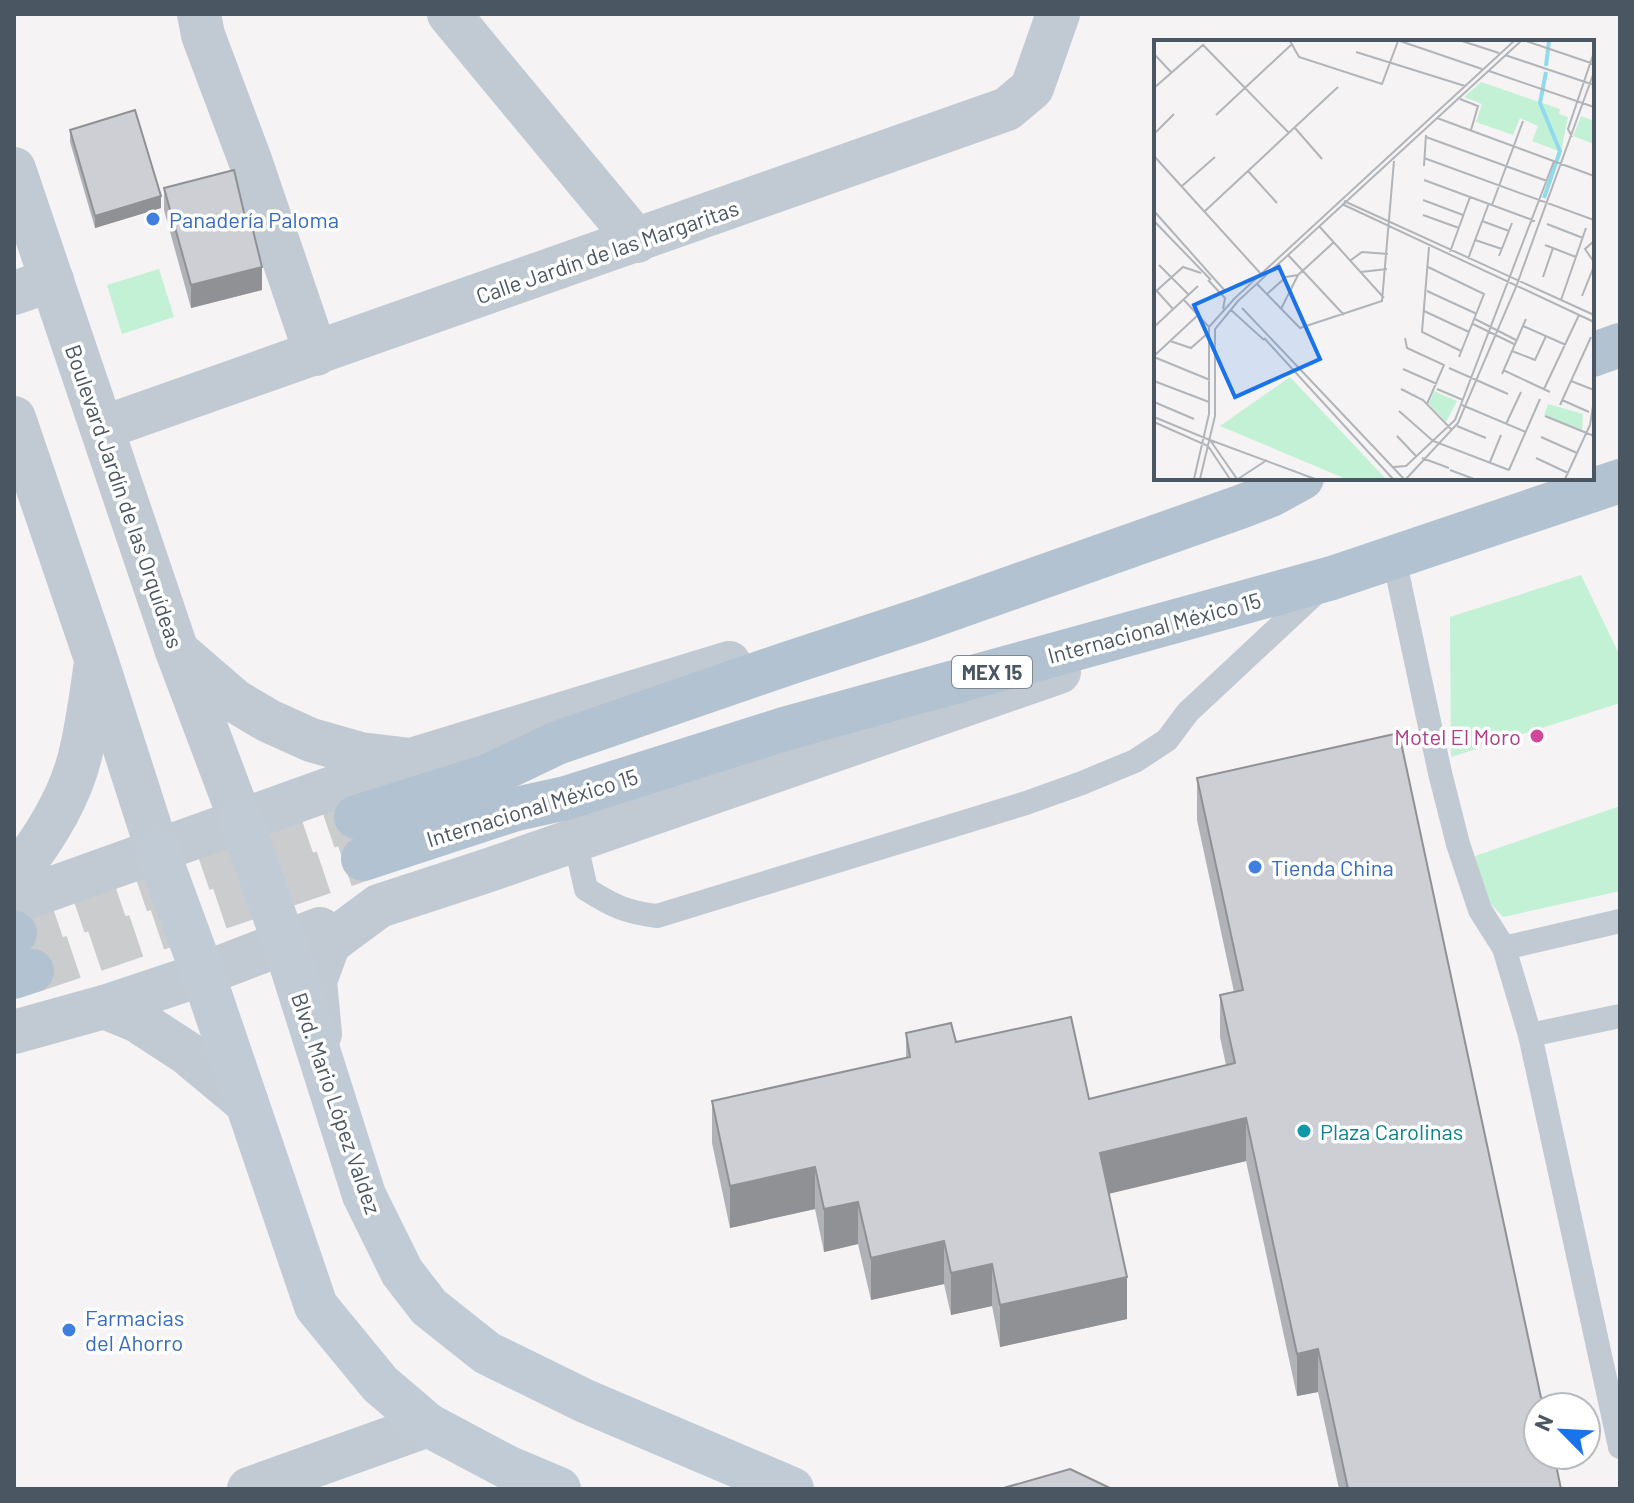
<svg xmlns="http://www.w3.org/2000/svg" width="1634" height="1503" font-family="Barlow,sans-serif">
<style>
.green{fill:#c3f1d5}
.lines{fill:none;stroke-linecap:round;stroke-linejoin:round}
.primary-tunnel{stroke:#caccce;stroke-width:44;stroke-dasharray:44 22;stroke-linecap:butt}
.service{stroke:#c1cad2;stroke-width:24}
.minor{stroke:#c1cad2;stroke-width:44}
.tertiary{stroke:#c1cad2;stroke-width:44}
.secondary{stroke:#c1cbd6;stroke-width:44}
.primary{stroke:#b3c2d1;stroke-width:44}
.wall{fill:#b0b2b7}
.shaded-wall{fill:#909195}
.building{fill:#cdcfd5;stroke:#909195;stroke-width:2}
.shop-dot{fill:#3f7fe0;stroke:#fff;stroke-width:3}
.hotel-dot{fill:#d1479c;stroke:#fff;stroke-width:3}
.culture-dot{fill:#0f9aa8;stroke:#fff;stroke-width:3}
.labels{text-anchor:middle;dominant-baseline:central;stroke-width:7;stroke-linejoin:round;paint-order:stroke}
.shield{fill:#fff;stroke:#808990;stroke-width:2}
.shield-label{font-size:20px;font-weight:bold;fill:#4a5661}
.shop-label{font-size:22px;fill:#366cbe;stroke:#fff;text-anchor:start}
.street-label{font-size:22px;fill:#4a5661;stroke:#fff}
.hotel-label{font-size:22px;fill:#b23c85;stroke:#fff;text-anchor:end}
.culture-label{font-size:22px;fill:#0d838f;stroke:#fff;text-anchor:start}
.inset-river{fill:none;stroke:#90daee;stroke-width:4}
.inset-road{fill:none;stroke:#b1b4b9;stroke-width:2}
.view{fill:#1a73e8;fill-opacity:0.15;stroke:#1a73e8;stroke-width:4}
.inset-edge{fill:none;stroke:#4a5661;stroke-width:4}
</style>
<rect width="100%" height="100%" fill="#f5f3f3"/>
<g class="green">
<path d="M 159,269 L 174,317 L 122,334 L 107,285 Z"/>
<path d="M 1581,575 L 1620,656 L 1620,703 L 1451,757 L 1450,617 Z"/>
<path d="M 1620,806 L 1620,891 L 1503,917 L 1486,899 L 1475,856 Z"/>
</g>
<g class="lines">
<g class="primary-tunnel">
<path d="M 15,933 L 356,817"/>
<path d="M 32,971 L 363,859"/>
</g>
<g class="service">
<path d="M 1394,558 L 1440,773 L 1458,844 L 1480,910 L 1504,948 L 1530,1035 L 1620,1447"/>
<path d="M 575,840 L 586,889 C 613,906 625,912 657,916 L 1026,803 L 1082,783 L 1135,761 L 1167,740 L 1188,712 L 1321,588"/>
<path d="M 1504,948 L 1620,921"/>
<path d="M 1530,1035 L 1620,1016"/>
</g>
<g class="minor">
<path d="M 199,14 L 203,35 L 250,160 L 316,354"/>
<path d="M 449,14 L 637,241"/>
<path d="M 14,293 L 52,280"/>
<path d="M 102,428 L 1007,109 L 1032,88 L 1058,14"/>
<path d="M 249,1489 L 428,1425"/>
</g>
<g class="tertiary">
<path d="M 14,169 L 177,651 L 241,821"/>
<path d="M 14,418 L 96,659 L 158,852"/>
<path d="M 177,651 L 235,701 L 269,721 L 311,740 L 360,754 L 411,760 L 729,663"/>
<path d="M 14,877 C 43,841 69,801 80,756 C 87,728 91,698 95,669"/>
<path d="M 14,902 L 405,762"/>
<path d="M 104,1007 L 203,974 L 320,929"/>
<path d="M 14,1032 L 104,1007 L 138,1021 L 187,1053 L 247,1103"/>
<path d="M 320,1034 L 315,981 L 329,943 L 379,906 L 486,871 L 1059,672"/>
</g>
<g class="secondary">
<path d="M 241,821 L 284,942 L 364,1195 L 402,1272 L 429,1307 L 487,1353 L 585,1401 L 792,1489"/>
<path d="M 158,852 L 203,974 L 316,1306 L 380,1384 L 428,1425 L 507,1467 L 559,1489"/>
</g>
<g class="primary">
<path d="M 1592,355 L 1620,345"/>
<path d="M 356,817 L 488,776 L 557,743 L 786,664 L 923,619 L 1240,507 L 1271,495 L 1302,478"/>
<path d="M 363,859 L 516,809 L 566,798 L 784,729 L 1332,578 L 1620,481"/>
<path d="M 14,934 L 15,933"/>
<path d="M 14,977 L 32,971"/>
</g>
</g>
<g class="wall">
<path d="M 70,130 L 161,208 L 95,228 L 70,142 Z"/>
<path d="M 164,188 L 262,290 L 191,308 L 164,210 Z"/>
<path d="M 1197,778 L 1561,1489 L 1339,1489 L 1318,1392 L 1297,1396 L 1246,1161 L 1109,1193 L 1127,1319 L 1000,1347 L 992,1306 L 951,1315 L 944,1284 L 871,1300 L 858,1244 L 824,1252 L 815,1209 L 730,1228 L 712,1143 L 712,1101 L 906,1059 L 906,1033 L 956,1042 L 1089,1099 L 1226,1065 L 1220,1037 L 1220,995 L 1234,992 L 1197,820 Z"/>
</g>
<g class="shaded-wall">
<path d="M 161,196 L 161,208 L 95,228 L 95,216 Z"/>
<path d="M 262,267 L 262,290 L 191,308 L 191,285 Z"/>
<path d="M 1246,1118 L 1246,1161 L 1100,1196 L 1100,1153 Z"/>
<path d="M 815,1167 L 815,1209 L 730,1228 L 730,1186 Z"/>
<path d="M 858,1202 L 858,1244 L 824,1252 L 824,1209 Z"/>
<path d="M 944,1241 L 944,1284 L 871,1300 L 871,1258 Z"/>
<path d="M 992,1264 L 992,1306 L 951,1315 L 951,1273 Z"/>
<path d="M 1127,1277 L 1127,1319 L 1000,1347 L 1000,1305 Z"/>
<path d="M 1318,1349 L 1318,1392 L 1297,1396 L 1297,1354 Z"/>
</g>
<g class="building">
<path d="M 135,110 L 161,196 L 95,216 L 70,130 Z"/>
<path d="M 234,170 L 246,221 L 250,218 L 262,267 L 191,285 L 164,188 Z"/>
<path d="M 1399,733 L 1543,1407 L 1538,1407 L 1538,1455 L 1554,1455 L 1561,1489 L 1348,1489 L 1318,1349 L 1297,1354 L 1246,1118 L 1100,1153 L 1127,1277 L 1000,1305 L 992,1264 L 951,1273 L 944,1241 L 871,1258 L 858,1202 L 824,1209 L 815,1167 L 730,1186 L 712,1101 L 910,1057 L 906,1033 L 951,1023 L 956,1042 L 1071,1017 L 1089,1099 L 1235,1063 L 1220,995 L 1243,990 L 1197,778 Z"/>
<path d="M 1070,1469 L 1112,1489 L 1000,1489 Z"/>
</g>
<g class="shop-dot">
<circle cx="153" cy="219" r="8"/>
<circle cx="1255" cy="867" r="8"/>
<circle cx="69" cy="1330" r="8"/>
</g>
<circle class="hotel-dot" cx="1537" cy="736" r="8"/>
<circle class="culture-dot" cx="1304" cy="1131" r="8"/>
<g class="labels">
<rect class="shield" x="952" y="656" width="80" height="32" rx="6"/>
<g class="shield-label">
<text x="992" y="672">MEX 15</text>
</g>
<g class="shop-label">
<text x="169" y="219">Panadería Paloma</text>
<text x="1271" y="867">Tienda China</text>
<text x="85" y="1317">Farmacias<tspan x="85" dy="25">del Ahorro</tspan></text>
</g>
<g class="street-label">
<text transform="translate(607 251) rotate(-19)">Calle Jardín de las Margaritas</text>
<text transform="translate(125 496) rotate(71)">Boulevard Jardín de las Orquídeas</text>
<text transform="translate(1154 627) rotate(-15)">Internacional México 15</text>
<text transform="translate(532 807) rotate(-17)">Internacional México 15</text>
<text transform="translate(337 1103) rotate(71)">Blvd. Mario López Valdez</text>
</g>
<g class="hotel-label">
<text x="1521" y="736">Motel El Moro</text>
</g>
<g class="culture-label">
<text x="1320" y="1131">Plaza Carolinas</text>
</g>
</g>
<g transform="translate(1154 40)">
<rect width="440" height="440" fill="#f5f3f3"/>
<path d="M 327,42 L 406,69 L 405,74 L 414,77 L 407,112 L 378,101 L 384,86 L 366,78 L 359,95 L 322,82 L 328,64 L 310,57 ZM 427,76 L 440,81 L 440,104 L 419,96 ZM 136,337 L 232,439 L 192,439 L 66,386 ZM 280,351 L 303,361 L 292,382 L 275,364 ZM 394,364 L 429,374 L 428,392 L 390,375 Z" fill="#c3f1d5"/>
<path class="inset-river" d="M 392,26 L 395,1M 390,158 L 406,111 L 386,63 L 392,32"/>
<path class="inset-road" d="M 136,1 L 145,17 L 228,44 L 244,1M 246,1 L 328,29M 308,1 L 345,13M 372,1 L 440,24M 202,12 L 311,46M 0,14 L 17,32M 351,15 L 440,45M 335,31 L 440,67M 0,48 L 49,5 L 135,93M 306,59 L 324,66 L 317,90M 62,75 L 137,5M 283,78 L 440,136M 141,88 L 168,119M 0,94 L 20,74M 272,97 L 393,141M 418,97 L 414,89 L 440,12M 0,116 L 107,234M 270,118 L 440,180M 270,126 L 272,95M 94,131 L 123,163M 270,140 L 381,181M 28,146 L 61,117M 269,160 L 309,175M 190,161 L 440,275M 188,164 L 440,282M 338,165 L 369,81M 0,171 L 72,252M 51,171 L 184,47M 269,175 L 305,188M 0,181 L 57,240M 328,181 L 355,191M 393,184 L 429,198M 165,186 L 230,258M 321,200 L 348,209M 440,201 L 431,209 L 440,222M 391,205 L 422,217M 275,207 L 268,292 L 307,311M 296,212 L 316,157M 134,215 L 190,275M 345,216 L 358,183M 314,219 L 335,163M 197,220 L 208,212 L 234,214M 5,225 L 35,255M 274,227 L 330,254 L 305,317M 207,232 L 233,229M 389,237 L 399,208M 54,240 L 71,258 L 69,269M 103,244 L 146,288 L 228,261 L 240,121M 1,249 L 19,269M 273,251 L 323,274M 0,253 L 29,227 L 47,233M 113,254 L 132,237 L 144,235 L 180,202M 428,256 L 440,226M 81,258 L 360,1M 30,260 L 55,287M 407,260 L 432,188M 84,261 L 367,1M 88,268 L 250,439M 127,269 L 144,235M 77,270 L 110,300M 270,271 L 315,292M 321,279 L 362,300M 319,284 L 360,304M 369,286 L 412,305M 0,287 L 44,246M 110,298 L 239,439M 251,298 L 253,308 L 290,325 L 273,364M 16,301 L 37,308 L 54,293M 358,311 L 381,320 L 392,296M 0,316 L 44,275M 0,317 L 56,340M 295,328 L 354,354M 249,329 L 283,344M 349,330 L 396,352M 348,334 L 372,279M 0,341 L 55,362M 417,341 L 440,350M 247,349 L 269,360 L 297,389M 283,349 L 309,360M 390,349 L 425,275M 408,360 L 435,372M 0,362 L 40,379M 308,365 L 372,392M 406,365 L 437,297M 245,371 L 279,401 L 355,430M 391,376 L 440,396M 0,377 L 56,400 L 83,439M 0,382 L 54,406 L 76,439M 352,384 L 367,352M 303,386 L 332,398M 243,396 L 262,416M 387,397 L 423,413M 56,400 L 161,439M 268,418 L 295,428M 382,418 L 414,433M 336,422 L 347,395M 239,427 L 252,426 L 301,380 L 400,121M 296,430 L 320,439M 355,430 L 386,359M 40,439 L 55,374 L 55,287 L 81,258M 46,439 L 61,376 L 61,289 L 84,261M 84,439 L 113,420M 252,439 L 304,383 L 362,247 L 440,32M 411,439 L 436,385 L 440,360"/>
<path class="view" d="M 125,227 L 166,319 L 81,357 L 40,265 Z"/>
<rect width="440" height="440" class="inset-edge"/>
</g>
<rect width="1634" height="1503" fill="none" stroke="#4a5661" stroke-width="32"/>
<g transform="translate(1562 1431) rotate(294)"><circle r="38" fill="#ffffff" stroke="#b7bbc0" stroke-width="2"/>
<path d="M0-6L14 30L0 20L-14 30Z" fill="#1a73e8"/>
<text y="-12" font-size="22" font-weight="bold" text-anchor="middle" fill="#4a5661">N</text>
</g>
</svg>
